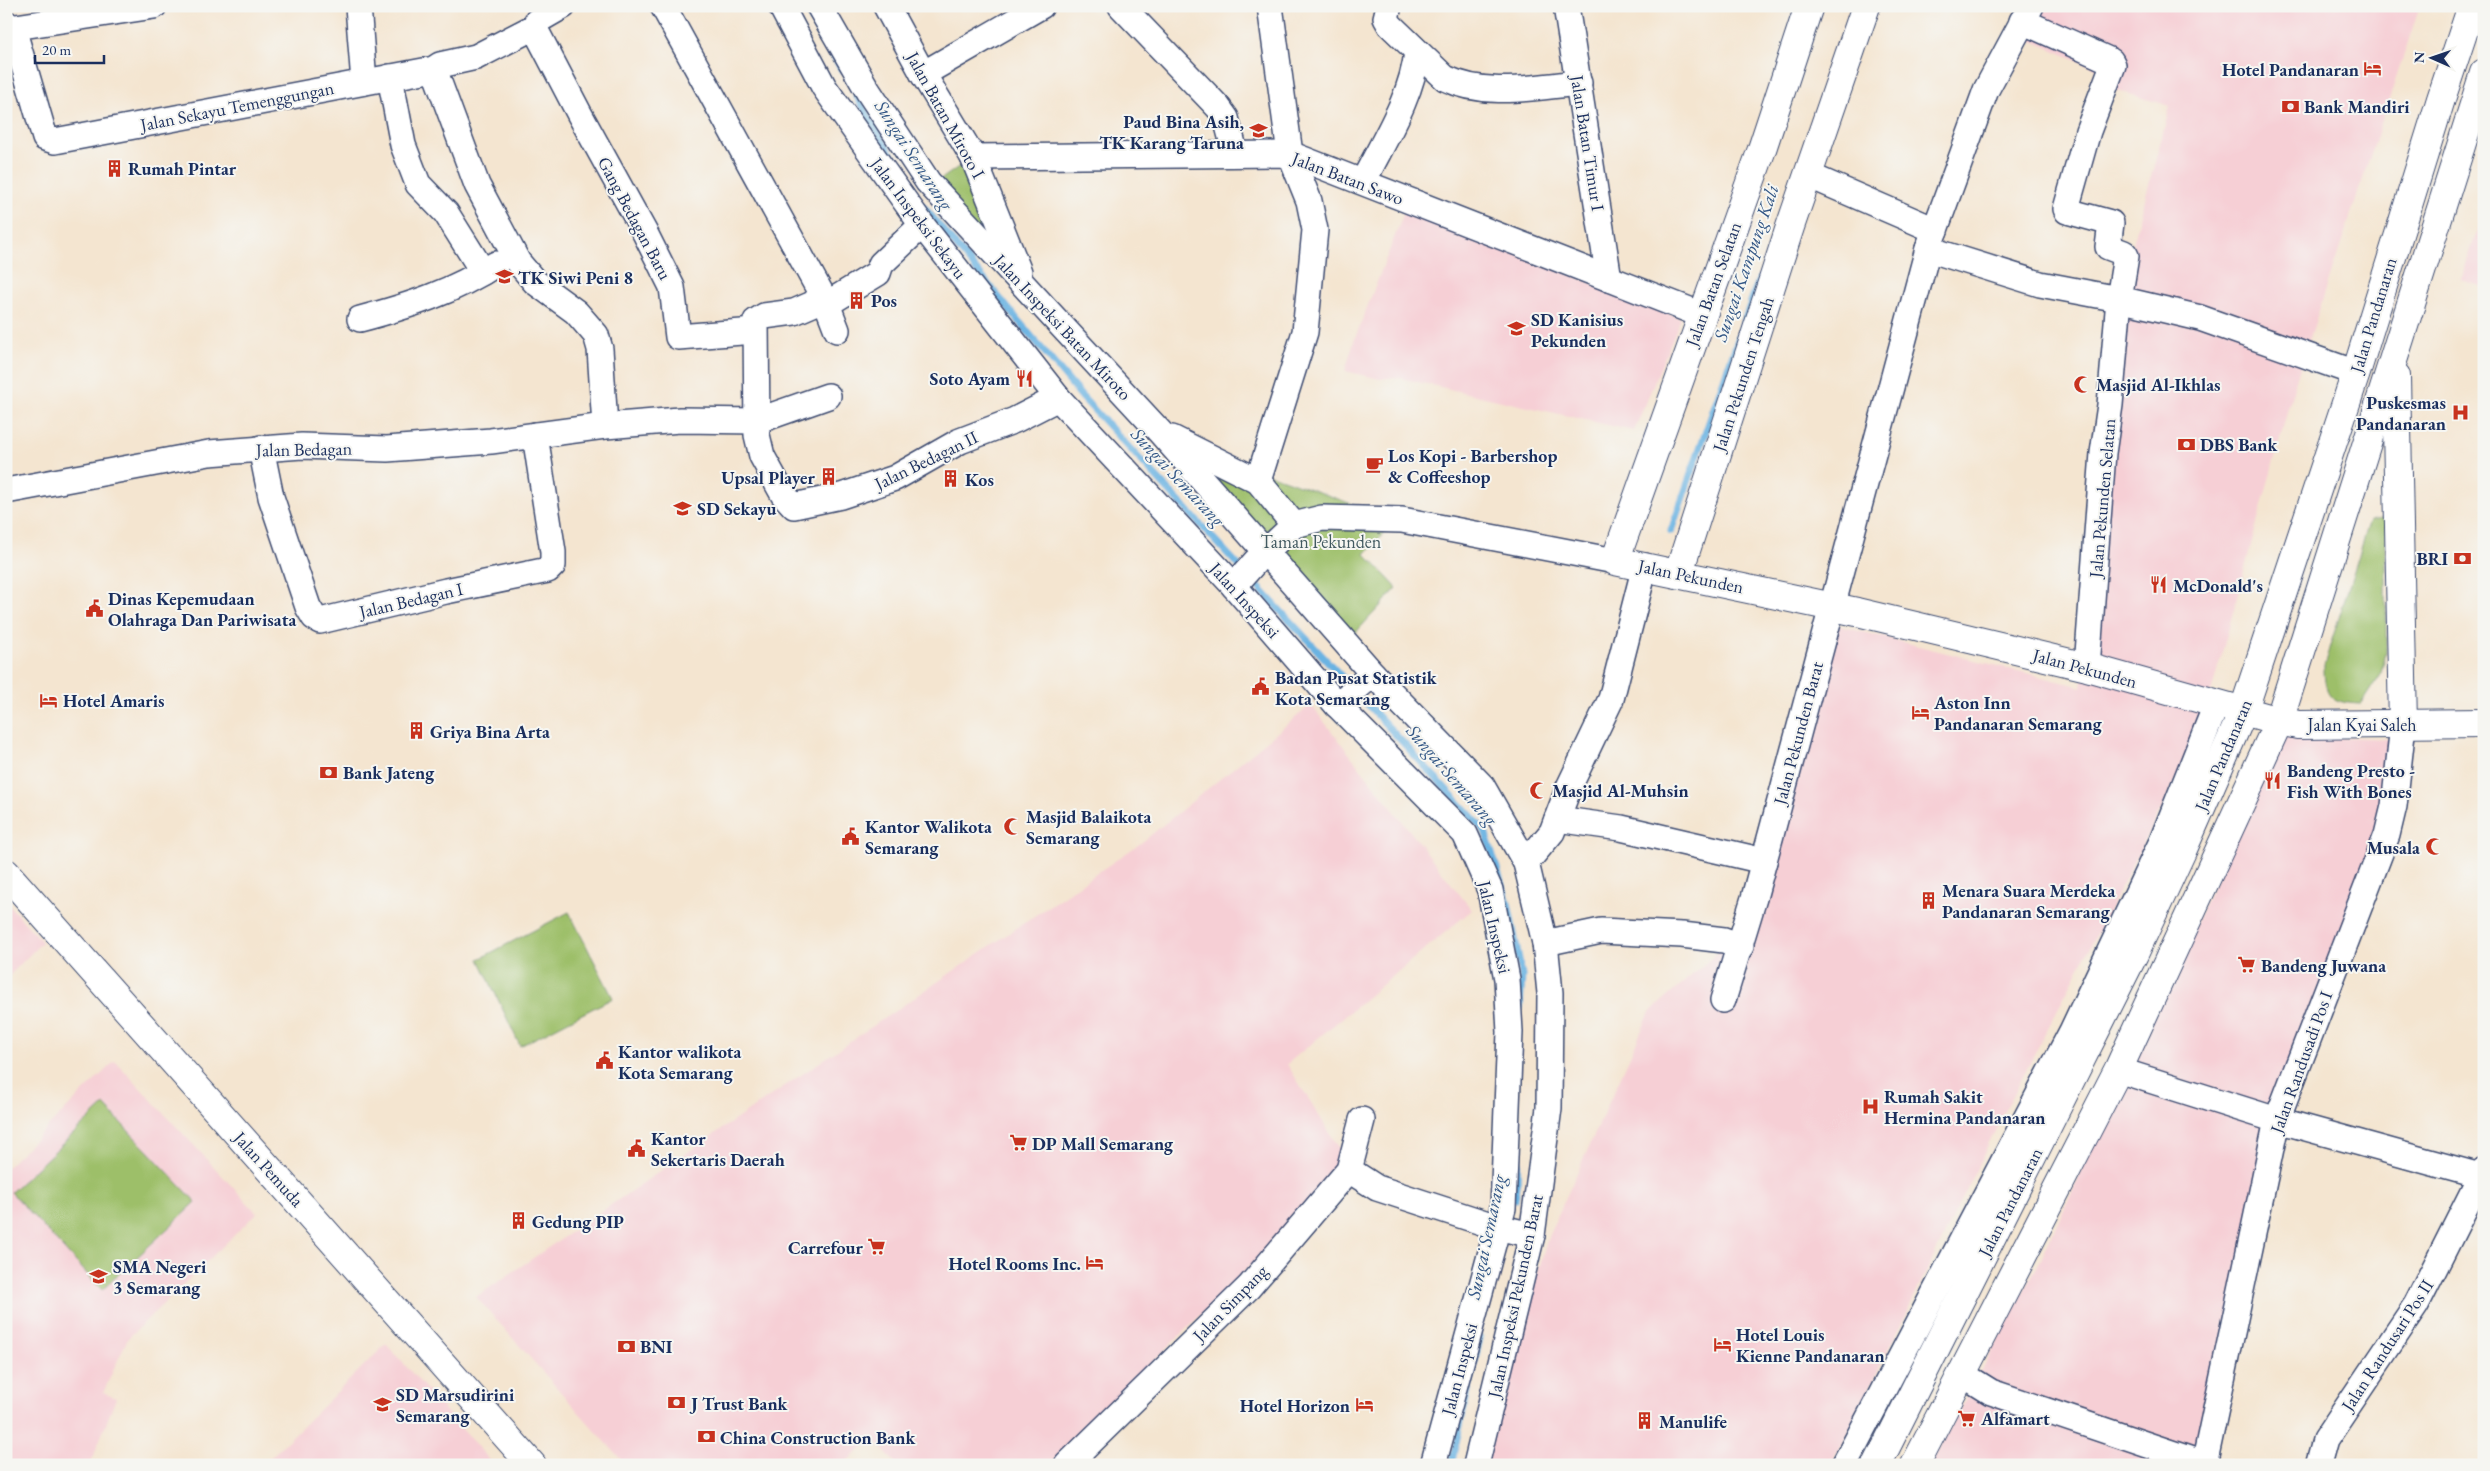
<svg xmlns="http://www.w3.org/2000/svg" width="2490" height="1471" font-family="'EB Garamond',serif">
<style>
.built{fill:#f6cfd5}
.green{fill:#9dbf69;stroke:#5c7764}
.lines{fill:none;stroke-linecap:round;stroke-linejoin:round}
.stream{stroke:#6bb3e2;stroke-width:7}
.minor-casing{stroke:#3c4a6f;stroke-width:28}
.major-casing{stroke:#3c4a6f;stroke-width:30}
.minor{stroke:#fff;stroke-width:25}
.major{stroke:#fff;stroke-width:28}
.labels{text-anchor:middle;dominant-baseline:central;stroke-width:4;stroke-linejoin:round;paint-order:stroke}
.poi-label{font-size:18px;font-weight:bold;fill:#1b2f5e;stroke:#f6f6f2;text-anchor:start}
.street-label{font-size:18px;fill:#1b2f5e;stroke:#f6f6f2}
.park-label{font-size:18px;fill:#425a61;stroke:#f6f6f2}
.water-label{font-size:19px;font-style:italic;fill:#335786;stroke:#f6f6f2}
</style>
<rect width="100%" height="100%" fill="#f6f6f2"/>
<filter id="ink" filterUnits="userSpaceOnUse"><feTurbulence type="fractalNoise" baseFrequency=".02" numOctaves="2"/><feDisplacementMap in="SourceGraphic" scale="10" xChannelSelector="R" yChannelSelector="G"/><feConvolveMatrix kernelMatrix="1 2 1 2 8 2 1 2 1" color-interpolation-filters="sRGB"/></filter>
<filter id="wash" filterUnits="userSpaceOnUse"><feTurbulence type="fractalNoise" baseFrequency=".0096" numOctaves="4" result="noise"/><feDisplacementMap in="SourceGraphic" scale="20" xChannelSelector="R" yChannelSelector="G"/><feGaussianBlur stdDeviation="1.12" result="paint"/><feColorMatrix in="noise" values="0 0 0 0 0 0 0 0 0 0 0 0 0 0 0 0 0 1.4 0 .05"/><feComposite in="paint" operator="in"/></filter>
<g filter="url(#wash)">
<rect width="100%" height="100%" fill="#f4e5d0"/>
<g class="built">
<path d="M 2041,6 L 2420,6 L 2295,383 L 2200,734 L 2003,1115 L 1832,1465 L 1482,1465 L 1548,1237 L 1650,1012 L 1764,912 L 1831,624 L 2082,687 L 2089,629 L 2109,333 L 2170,106 L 2102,86 L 2105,72 L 2023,37 Z"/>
<path d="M 1405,210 L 1681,318 L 1634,431 L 1427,384 L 1395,377 L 1380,379 L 1345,371 L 1354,341 Z"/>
<path d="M 2484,210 L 2484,287 L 2461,280 Z"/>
<path d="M 1311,705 L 1472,910 L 1287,1064 L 1344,1156 L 1302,1214 L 1049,1465 L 897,1465 L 874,1439 L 842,1465 L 626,1465 L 476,1297 L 1141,843 Z"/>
<path d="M 2283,735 L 2394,739 L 2372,855 L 2276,1104 L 2201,1440 L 2181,1465 L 1930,1465 L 2041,1259 Z"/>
<path d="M 6,902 L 42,942 L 6,979 Z"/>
<path d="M 115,1061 L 257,1213 L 128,1338 L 103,1393 L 116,1398 L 90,1465 L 6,1465 L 6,1168 Z"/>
<path d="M 386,1344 L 494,1465 L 263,1465 Z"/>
</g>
<g class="green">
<path d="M 971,158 L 1016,275 L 933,185 Z"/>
<path d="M 1180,448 L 1225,458 L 1396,520 L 1365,554 L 1397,588 L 1346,643 Z"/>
<path d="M 2386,517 L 2386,653 L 2381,673 L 2361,704 C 2330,703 2324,696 2324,665 L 2370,520 Z"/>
<path d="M 569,912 L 613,998 L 520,1046 L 479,959 Z"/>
<path d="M 104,1105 L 196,1202 L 102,1290 L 11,1192 Z"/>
</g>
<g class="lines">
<g class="stream">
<path d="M 804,6 L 842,70"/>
<path d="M 857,97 L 915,195"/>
<path d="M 923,206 L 1082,397 L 1485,831 L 1508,903 L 1522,975 L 1520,1007"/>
<path d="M 1671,531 L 1759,279"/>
<path d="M 1515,1199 L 1517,1186 L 1518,1140"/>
<path d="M 1451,1465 L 1480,1338"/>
</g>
</g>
</g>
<g filter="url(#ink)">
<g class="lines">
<defs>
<g id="minor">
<path d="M 358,6 L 364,82"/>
<path d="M 663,6 L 827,304 L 837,330"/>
<path d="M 781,6 L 824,87 L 922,225 L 1058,398 L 1234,586 L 1337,705 L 1465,834 L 1490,890 L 1507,979 L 1510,1032 L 1503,1208 L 1433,1465"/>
<path d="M 819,6 L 868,91 L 928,182 L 1160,432 L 1373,674 L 1482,786 L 1526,863 L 1545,943 L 1550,993 L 1549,1108 L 1532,1235 L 1476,1465"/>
<path d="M 886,6 L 923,74 L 973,157 L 1019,272"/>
<path d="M 1121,6 L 1218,107 L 1226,118 L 1235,152"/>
<path d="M 1389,6 L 1386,18 L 1390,25 L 1445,78 C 1487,98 1534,87 1579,83"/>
<path d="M 1566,6 L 1609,279"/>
<path d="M 2022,21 L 2111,61 L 2113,65 L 2088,131 L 2066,209 L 2067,211 L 2111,223 L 2108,247 L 2124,253 L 2126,256 L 2119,299 L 2110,405 L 2103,453 L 2087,667"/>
<path d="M 6,23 L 15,35 L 45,138 L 55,141 L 434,69 L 440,65 L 476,57 L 534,27"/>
<path d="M 534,27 L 580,115 L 645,233 L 672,287 L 678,337 L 755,331"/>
<path d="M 534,27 L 537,21 L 563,6"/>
<path d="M 9,28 L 154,6"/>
<path d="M 434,69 L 477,185 L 518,262 L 535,282 L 576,312 L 596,335 L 600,349 L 605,426"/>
<path d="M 923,74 L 1041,6"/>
<path d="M 390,77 L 403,145 L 418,184 L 446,213 L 483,272"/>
<path d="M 973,157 L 1290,154 L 1702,315"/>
<path d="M 1808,175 L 1935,230"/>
<path d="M 1363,182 C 1383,141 1412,98 1417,52"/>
<path d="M 1928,249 L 2040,284 L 2119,299 L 2200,318 L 2356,373"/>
<path d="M 824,299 L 794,312 L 764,316 L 756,321 L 757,435 L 762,456 L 783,494 L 794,506 L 841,496 L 895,478 L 960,441 L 1015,420 L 1058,398"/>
<path d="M 827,304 L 878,273 L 881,264 L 922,225"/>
<path d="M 360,319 C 409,306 453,292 496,264"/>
<path d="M 1172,438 L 1258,481 L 1294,525 L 1322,518 L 1402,520 L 1615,561"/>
<path d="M 261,448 L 271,497 L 308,607 L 314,617 L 320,621 L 446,591 L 548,570 L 553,565 L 553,552 L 535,435"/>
<path d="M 1258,481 L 1305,332 L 1315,230 L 1309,201 L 1290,154 L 1270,6"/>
<path d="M 6,491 L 209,453 L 302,446 L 387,449 L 491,441 L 605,426 L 680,420 L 757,421 L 828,396"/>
<path d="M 1234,586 L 1256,561 L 1294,525"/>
<path d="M 1337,705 L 1373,674"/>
<path d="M 1557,819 L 1621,828 L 1764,861"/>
<path d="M 1526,863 L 1552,832 L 1569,787 L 1611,699 L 1645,566"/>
<path d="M 1545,943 L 1601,931 L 1682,935 L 1724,940 L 1741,946"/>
<path d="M 1723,1000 L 1754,898 L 1928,249 L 1986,90 L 2031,6"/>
<path d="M 2118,1070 L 2277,1120 L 2480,1176"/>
<path d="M 1349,1170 L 1377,1188 L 1497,1227 L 1532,1235"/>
<path d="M 1962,1374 L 1991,1392 L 2204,1464"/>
<path d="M 1067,1465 L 1249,1287 L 1349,1170 L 1362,1120"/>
<path d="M 1844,1465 L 2072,1031 L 2162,841 L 2216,705"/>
<path d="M 2204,1465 L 2277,1120 L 2387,835 L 2394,806 L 2403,725"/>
<path d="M 2318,1465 L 2325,1440 L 2416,1305 L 2484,1170"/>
</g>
<g id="major">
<path d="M 1809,6 L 1762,149 L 1615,561 L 1857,612 L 2087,667 L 2279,721 L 2298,725 L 2484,723"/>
<path d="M 2396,376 L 2403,725"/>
<path d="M 1679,572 L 1790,227 L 1866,6"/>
<path d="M 6,873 L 532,1465"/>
<path d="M 1877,1465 L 2134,954 L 2183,849 L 2243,712 L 2356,373 L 2441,99 L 2472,6"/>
<path d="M 1915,1465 L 2118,1070 L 2279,721 L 2484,73"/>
</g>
</defs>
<use href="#minor" class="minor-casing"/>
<use href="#major" class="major-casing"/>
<use href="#minor" class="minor"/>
<use href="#major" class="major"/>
</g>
</g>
<defs>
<symbol id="hotel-bare" viewBox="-9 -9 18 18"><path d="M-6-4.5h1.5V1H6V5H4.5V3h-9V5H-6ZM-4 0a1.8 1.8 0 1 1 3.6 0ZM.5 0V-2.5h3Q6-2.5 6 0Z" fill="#c8321e" stroke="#f6f6f2" stroke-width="2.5" paint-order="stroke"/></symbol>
<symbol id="bank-bare" viewBox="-9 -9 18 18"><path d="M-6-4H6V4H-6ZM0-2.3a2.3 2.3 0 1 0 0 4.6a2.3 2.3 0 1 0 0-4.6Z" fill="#c8321e" stroke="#f6f6f2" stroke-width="2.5" paint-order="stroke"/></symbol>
<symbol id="school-bare" viewBox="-9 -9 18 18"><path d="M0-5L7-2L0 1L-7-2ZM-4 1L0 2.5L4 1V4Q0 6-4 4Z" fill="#c8321e" stroke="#f6f6f2" stroke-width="2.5" paint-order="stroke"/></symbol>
<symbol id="building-bare" viewBox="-9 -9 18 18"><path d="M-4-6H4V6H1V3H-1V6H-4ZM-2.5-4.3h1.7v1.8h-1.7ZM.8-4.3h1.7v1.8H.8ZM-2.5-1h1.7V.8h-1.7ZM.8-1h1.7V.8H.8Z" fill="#c8321e" stroke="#f6f6f2" stroke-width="2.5" paint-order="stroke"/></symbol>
<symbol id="restaurant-bare" viewBox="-9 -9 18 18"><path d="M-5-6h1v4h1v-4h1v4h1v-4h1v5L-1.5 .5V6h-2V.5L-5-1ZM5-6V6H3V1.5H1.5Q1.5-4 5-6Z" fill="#c8321e" stroke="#f6f6f2" stroke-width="2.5" paint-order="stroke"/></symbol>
<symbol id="mosque-bare" viewBox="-9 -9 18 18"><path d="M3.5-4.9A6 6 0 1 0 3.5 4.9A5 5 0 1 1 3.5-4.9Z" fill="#c8321e" stroke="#f6f6f2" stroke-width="2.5" paint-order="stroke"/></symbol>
<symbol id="hospital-bare" viewBox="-9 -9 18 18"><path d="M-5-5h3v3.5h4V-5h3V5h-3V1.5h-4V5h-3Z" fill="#c8321e" stroke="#f6f6f2" stroke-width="2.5" paint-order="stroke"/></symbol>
<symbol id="cafe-bare" viewBox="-9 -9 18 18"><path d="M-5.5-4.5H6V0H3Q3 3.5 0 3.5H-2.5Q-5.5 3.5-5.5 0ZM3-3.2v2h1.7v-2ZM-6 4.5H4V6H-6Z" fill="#c8321e" stroke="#f6f6f2" stroke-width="2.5" paint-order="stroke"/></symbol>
<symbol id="civic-bare" viewBox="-9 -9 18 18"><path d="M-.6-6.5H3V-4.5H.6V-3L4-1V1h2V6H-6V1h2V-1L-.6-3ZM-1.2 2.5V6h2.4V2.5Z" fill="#c8321e" stroke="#f6f6f2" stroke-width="2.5" paint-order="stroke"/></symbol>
<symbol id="supermarket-bare" viewBox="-9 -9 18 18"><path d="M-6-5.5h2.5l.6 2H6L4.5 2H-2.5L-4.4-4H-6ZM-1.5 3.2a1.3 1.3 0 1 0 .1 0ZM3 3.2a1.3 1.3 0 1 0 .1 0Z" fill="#c8321e" stroke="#f6f6f2" stroke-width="2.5" paint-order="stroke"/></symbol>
</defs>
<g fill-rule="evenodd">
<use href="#hotel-bare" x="2360" y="56" width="25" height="25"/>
<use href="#bank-bare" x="2278" y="94" width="25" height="25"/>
<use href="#school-bare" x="1246" y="118" width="25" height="25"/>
<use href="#building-bare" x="102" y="156" width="25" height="25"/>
<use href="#school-bare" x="492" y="264" width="25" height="25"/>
<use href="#building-bare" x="844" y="288" width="25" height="25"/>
<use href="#school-bare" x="1504" y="316" width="25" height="25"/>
<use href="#restaurant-bare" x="1012" y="366" width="25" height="25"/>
<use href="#mosque-bare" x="2070" y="372" width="25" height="25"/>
<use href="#hospital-bare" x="2448" y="400" width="25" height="25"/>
<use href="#bank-bare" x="2174" y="432" width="25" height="25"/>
<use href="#cafe-bare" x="1362" y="452" width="25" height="25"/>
<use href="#building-bare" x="816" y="464" width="25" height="25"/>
<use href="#building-bare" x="938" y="466" width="25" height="25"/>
<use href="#school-bare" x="670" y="496" width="25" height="25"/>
<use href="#bank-bare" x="2450" y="546" width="25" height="25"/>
<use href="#restaurant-bare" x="2146" y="572" width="25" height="25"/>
<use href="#civic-bare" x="82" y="596" width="25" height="25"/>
<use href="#civic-bare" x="1248" y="674" width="25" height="25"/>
<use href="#hotel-bare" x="36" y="688" width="25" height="25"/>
<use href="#hotel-bare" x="1908" y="700" width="25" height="25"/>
<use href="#building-bare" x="404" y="718" width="25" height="25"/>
<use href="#bank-bare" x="316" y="760" width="25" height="25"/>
<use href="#restaurant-bare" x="2260" y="768" width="25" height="25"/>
<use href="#mosque-bare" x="1526" y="778" width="25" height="25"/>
<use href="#mosque-bare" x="1000" y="814" width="25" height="25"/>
<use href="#civic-bare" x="838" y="824" width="25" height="25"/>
<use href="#mosque-bare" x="2422" y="834" width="25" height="25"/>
<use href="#building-bare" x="1916" y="888" width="25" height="25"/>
<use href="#supermarket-bare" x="2234" y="952" width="25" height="25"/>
<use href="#civic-bare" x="592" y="1048" width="25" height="25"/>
<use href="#hospital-bare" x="1858" y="1094" width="25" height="25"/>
<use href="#supermarket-bare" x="1006" y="1130" width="25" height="25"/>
<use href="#civic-bare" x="624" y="1136" width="25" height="25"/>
<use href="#building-bare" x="506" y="1208" width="25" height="25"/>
<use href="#supermarket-bare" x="864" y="1234" width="25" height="25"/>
<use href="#hotel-bare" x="1082" y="1250" width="25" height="25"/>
<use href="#school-bare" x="86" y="1264" width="25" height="25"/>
<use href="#hotel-bare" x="1710" y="1332" width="25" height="25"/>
<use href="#bank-bare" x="614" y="1334" width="25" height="25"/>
<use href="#bank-bare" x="664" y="1390" width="25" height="25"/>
<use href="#school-bare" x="370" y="1392" width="25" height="25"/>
<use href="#hotel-bare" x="1352" y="1392" width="25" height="25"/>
<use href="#supermarket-bare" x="1954" y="1406" width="25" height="25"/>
<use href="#building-bare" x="1632" y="1408" width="25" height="25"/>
<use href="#bank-bare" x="694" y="1424" width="25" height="25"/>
</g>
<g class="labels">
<g class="poi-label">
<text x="2359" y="69" text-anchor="end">Hotel Pandanaran</text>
<text x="2304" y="106">Bank Mandiri</text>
<text x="1244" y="121" text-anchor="end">Paud Bina Asih,<tspan x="1244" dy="21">TK Karang Taruna</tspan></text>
<text x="128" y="168">Rumah Pintar</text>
<text x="518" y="277">TK Siwi Peni 8</text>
<text x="871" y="300">Pos</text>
<text x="1531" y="319">SD Kanisius<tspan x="1531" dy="21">Pekunden</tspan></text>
<text x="1010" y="378" text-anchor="end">Soto Ayam</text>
<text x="2096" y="384">Masjid Al-Ikhlas</text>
<text x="2446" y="402" text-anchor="end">Puskesmas<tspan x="2446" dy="21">Pandanaran</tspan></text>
<text x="2200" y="444">DBS Bank</text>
<text x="1388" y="455">Los Kopi - Barbershop<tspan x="1388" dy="21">&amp; Coffeeshop</tspan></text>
<text x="815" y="477" text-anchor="end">Upsal Player</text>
<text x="965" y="479">Kos</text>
<text x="697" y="508">SD Sekayu</text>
<text x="2448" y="558" text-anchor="end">BRI</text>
<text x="2173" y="585">McDonald's</text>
<text x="108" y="598">Dinas Kepemudaan<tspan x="108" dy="21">Olahraga Dan Pariwisata</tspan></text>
<text x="1275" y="677">Badan Pusat Statistik<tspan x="1275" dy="21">Kota Semarang</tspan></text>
<text x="63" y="700">Hotel Amaris</text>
<text x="1934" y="702">Aston Inn<tspan x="1934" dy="21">Pandanaran Semarang</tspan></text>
<text x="430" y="731">Griya Bina Arta</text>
<text x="2287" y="770">Bandeng Presto -<tspan x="2287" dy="21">Fish With Bones</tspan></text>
<text x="343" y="772">Bank Jateng</text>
<text x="1552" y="790">Masjid Al-Muhsin</text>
<text x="1026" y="816">Masjid Balaikota<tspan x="1026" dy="21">Semarang</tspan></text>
<text x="865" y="826">Kantor Walikota<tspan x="865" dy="21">Semarang</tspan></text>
<text x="2420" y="847" text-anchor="end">Musala</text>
<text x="1942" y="890">Menara Suara Merdeka<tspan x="1942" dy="21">Pandanaran Semarang</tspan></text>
<text x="2261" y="965">Bandeng Juwana</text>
<text x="618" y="1051">Kantor walikota<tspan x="618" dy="21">Kota Semarang</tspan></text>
<text x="1884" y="1096">Rumah Sakit<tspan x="1884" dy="21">Hermina Pandanaran</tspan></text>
<text x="651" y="1138">Kantor<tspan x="651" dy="21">Sekertaris Daerah</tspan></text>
<text x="1032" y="1143">DP Mall Semarang</text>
<text x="532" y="1221">Gedung PIP</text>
<text x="863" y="1247" text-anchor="end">Carrefour</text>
<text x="1081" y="1263" text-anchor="end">Hotel Rooms Inc.</text>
<text x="113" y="1266">SMA Negeri<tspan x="113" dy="21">3 Semarang</tspan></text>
<text x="1736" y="1334">Hotel Louis<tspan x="1736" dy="21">Kienne Pandanaran</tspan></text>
<text x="640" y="1346">BNI</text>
<text x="396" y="1394">SD Marsudirini<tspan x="396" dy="21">Semarang</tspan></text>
<text x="691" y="1403">J Trust Bank</text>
<text x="1350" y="1405" text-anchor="end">Hotel Horizon</text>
<text x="1981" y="1418">Alfamart</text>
<text x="1659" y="1421">Manulife</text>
<text x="720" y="1437">China Construction Bank</text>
</g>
<g class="street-label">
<text transform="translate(237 106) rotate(-11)">Jalan Sekayu Temenggungan</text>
<text transform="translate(946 115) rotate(61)">Jalan Batan Miroto I</text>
<text transform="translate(1588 143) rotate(81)">Jalan Batan Timur I</text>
<text transform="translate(1348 178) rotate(21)">Jalan Batan Sawo</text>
<text transform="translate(635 218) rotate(62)">Gang Bedagan Baru</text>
<text transform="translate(919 218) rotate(53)">Jalan Inspeksi Sekayu</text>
<text transform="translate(1713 284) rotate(-70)">Jalan Batan Selatan</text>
<text transform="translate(2373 315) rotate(-73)">Jalan Pandanaran</text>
<text transform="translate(1063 327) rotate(47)">Jalan Inspeksi Batan Miroto</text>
<text transform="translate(1743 374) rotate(-72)">Jalan Pekunden Tengah</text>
<text transform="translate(304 449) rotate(-1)">Jalan Bedagan</text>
<text transform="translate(926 460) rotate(-26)">Jalan Bedagan II</text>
<text transform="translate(2102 498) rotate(-85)">Jalan Pekunden Selatan</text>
<text transform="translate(1691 576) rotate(12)">Jalan Pekunden</text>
<text transform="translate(411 600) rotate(-13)">Jalan Bedagan I</text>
<text transform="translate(1245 600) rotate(48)">Jalan Inspeksi</text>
<text transform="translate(2085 668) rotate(15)">Jalan Pekunden</text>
<text x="2362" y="724">Jalan Kyai Saleh</text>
<text transform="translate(1798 733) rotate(-75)">Jalan Pekunden Barat</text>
<text transform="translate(2223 755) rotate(-67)">Jalan Pandanaran</text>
<text transform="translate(1495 927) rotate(77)">Jalan Inspeksi</text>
<text transform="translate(2301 1062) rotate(-70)">Jalan Randusadi Pos I</text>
<text transform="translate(269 1169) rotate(48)">Jalan Pemuda</text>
<text transform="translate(2010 1202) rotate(-63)">Jalan Pandanaran</text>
<text transform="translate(1515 1296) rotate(-78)">Jalan Inspeksi Pekunden Barat</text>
<text transform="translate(1230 1303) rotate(-46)">Jalan Simpang</text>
<text transform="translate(2387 1345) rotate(-57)">Jalan Randusari Pos II</text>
<text transform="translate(1459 1369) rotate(-75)">Jalan Inspeksi</text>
</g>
<g class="park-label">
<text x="1321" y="541">Taman Pekunden</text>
</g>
<g class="water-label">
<text transform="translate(914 155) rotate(57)">Sungai Semarang</text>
<text transform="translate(1746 263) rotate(-71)">Sungai Kampung Kali</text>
<text transform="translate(1178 477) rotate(47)">Sungai Semarang</text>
<text transform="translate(1452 775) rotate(49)">Sungai Semarang</text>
<text transform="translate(1486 1237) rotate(-78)">Sungai Semarang</text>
</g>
</g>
<rect width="2490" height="1471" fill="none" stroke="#f6f6f2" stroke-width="25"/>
<g transform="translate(2432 58) rotate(272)" stroke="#f6f6f2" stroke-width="4" paint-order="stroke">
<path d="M0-4L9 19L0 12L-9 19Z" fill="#1b2f5e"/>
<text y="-8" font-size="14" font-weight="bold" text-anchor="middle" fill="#1b2f5e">N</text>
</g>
<path d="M35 55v8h69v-8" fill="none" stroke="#1b2f5e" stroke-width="2.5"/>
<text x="42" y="55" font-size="15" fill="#1b2f5e" stroke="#f6f6f2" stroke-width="4" paint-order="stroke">20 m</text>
</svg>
